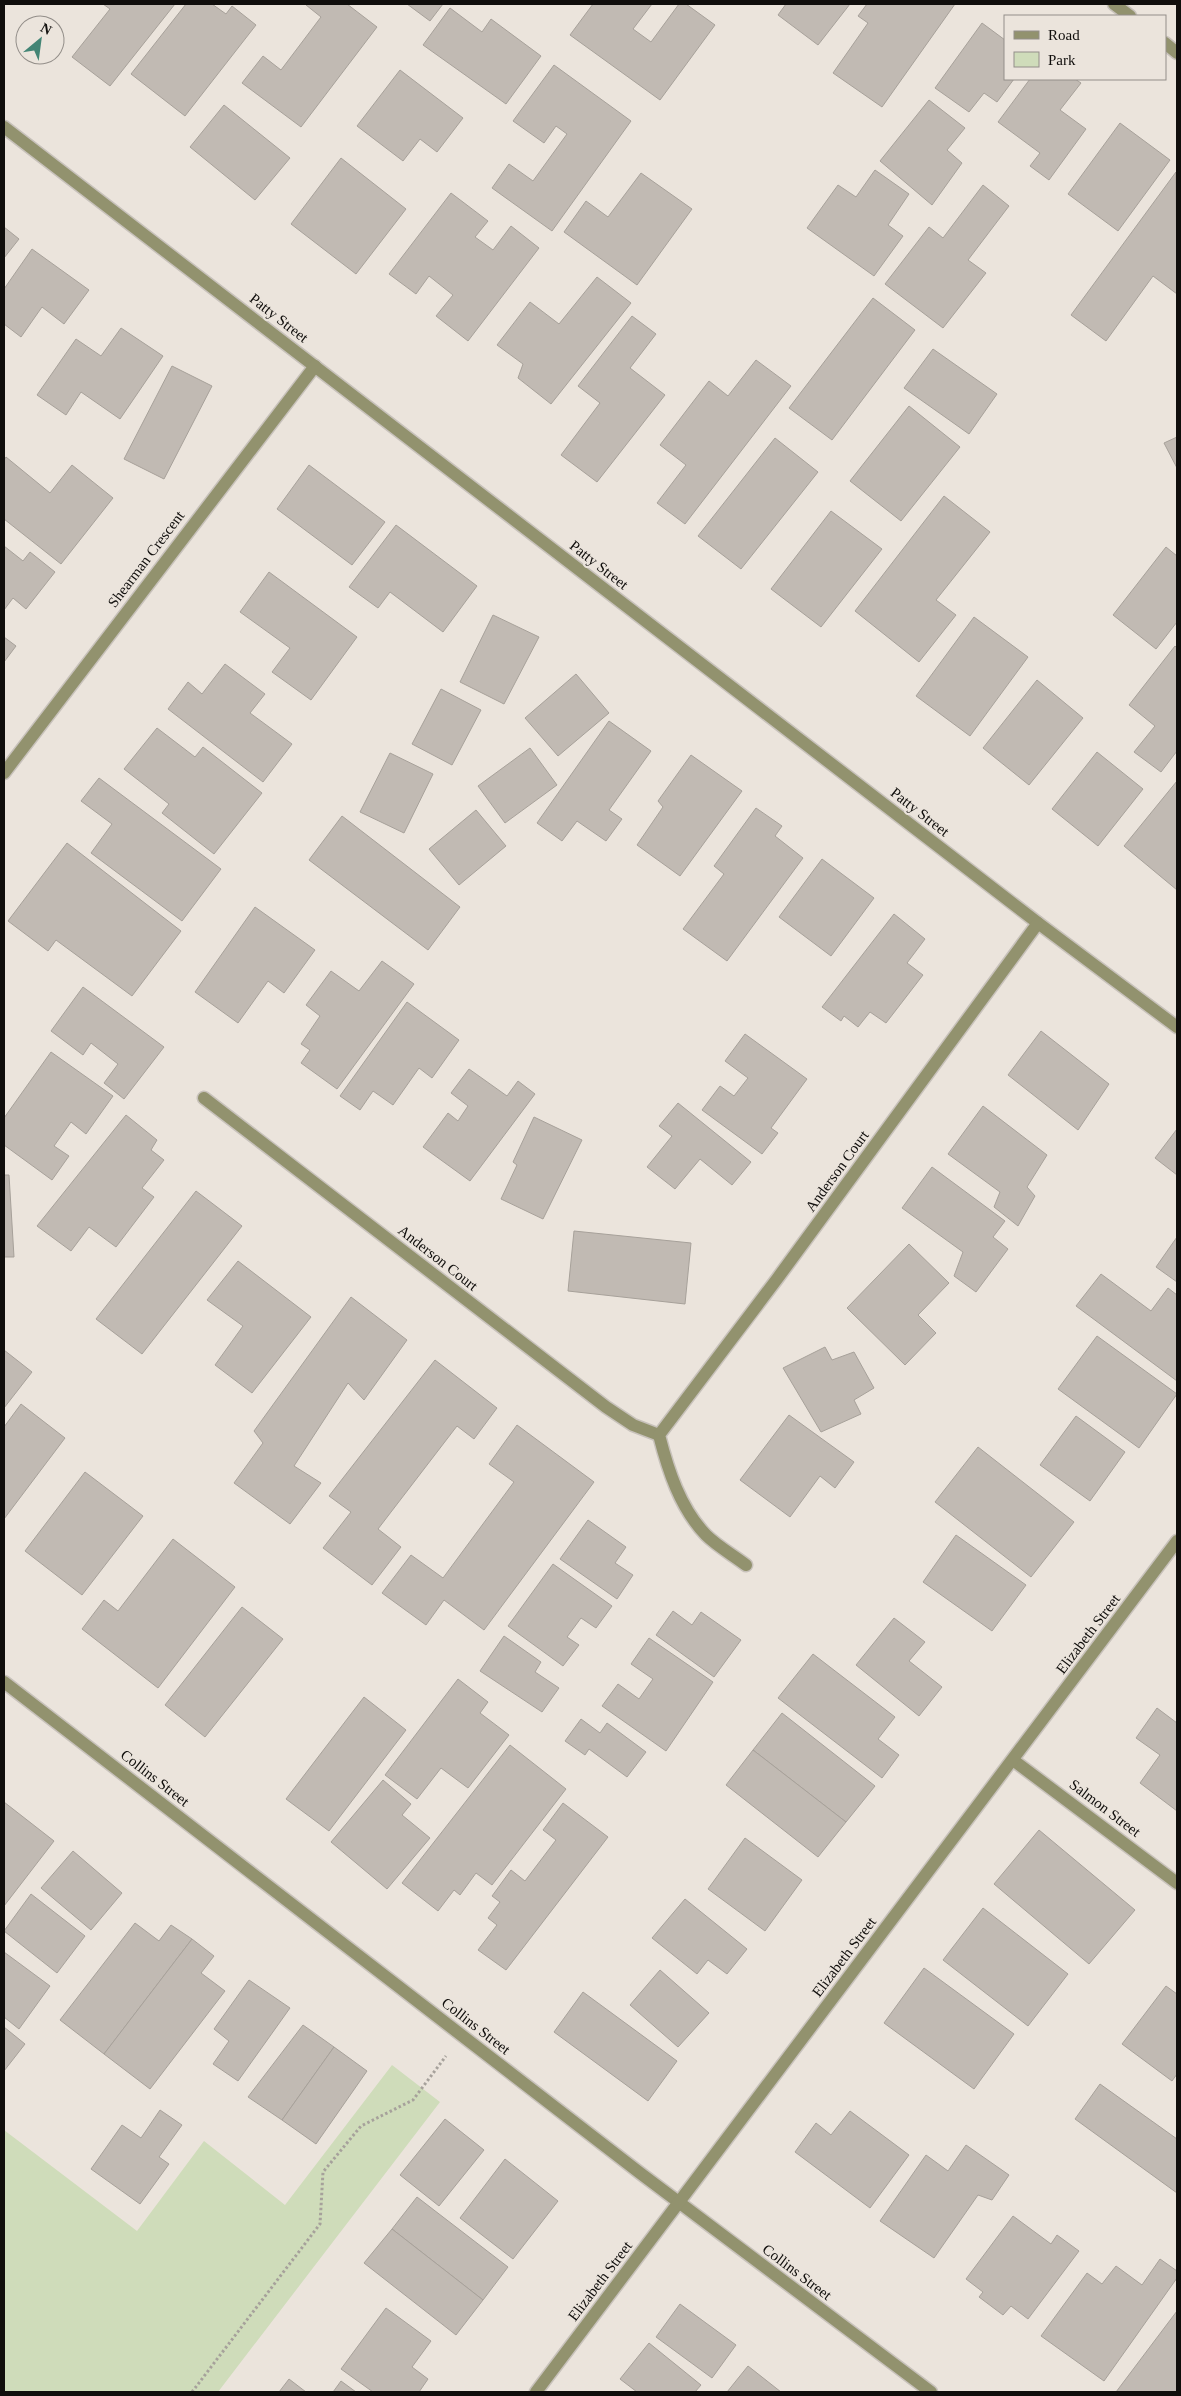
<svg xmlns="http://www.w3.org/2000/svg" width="1181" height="2396" font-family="Georgia,serif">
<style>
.green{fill:#cfdcba}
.building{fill:#c1bab3;stroke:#a7a19a}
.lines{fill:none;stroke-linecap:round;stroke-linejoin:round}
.minor-casing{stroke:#c8c2bb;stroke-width:15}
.path{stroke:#a6a19b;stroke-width:3;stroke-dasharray:2.5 2.5;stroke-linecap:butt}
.minor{stroke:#92926e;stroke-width:12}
.labels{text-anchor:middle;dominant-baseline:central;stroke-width:4.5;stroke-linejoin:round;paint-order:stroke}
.street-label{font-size:15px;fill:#100e0c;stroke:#ebe4dc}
</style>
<rect width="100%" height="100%" fill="#ebe4dc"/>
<path class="green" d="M 392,2065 L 440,2102 L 218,2392 L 4,2392 L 4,2130 L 137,2231 L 204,2141 L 285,2205 Z"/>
<g class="building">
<path d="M 103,4 L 175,4 L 110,86 L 72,57 L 110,9 Z"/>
<path d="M 186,4 L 212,4 L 226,14 L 232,6 L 256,25 L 185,116 L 131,74 Z"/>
<path d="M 307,4 L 347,4 L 377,27 L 301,127 L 242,83 L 263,56 L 281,70 L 321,17 L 306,5 Z"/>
<path d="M 407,4 L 443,4 L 430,21 Z"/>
<path d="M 593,4 L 652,4 L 633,29 L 651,42 L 679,4 L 686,4 L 715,25 L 660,100 L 570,35 Z"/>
<path d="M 786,4 L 850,4 L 818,45 L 778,15 Z"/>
<path d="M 867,4 L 955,4 L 882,107 L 833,73 L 868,23 L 858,16 Z"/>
<path d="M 450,8 L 482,32 L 491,19 L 541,56 L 506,104 L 423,45 Z"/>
<path d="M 982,23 L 1005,40 L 1005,79 L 1014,79 L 997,102 L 984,93 L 969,112 L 935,88 Z"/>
<path d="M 554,65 L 631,121 L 552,231 L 492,188 L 509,164 L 533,181 L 567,134 L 556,126 L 544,143 L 513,121 Z"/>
<path d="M 400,70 L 463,118 L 437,152 L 420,139 L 403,161 L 357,126 Z"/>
<path d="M 1030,79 L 1075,79 L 1081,83 L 1060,110 L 1086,129 L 1049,180 L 1030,166 L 1040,153 L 998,122 Z"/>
<path d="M 929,100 L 965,128 L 947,150 L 962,163 L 932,205 L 880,161 Z"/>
<path d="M 224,105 L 290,158 L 255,200 L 190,147 Z"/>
<path d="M 1120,123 L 1170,160 L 1118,231 L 1068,194 Z"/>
<path d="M 341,158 L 406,209 L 356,274 L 291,224 Z"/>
<path d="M 875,170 L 909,194 L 888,225 L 903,236 L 874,276 L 807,228 L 838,185 L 856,197 Z"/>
<path d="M 1176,172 L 1177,294 L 1153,276 L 1106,341 L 1071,315 Z"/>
<path d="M 641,173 L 692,209 L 637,285 L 564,232 L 586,201 L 608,217 Z"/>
<path d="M 983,185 L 1009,206 L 968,260 L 986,273 L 943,328 L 885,284 L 929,227 L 943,238 Z"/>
<path d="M 451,193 L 488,221 L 475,237 L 493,250 L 511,226 L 539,248 L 468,341 L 436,316 L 453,295 L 429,276 L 416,294 L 389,274 Z"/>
<path d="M 4,227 L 19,239 L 4,258 Z"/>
<path d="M 32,249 L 89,290 L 64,324 L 42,307 L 21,337 L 4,324 L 4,289 Z"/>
<path d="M 597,277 L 631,303 L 551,404 L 518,378 L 523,364 L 497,345 L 530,302 L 559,324 Z"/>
<path d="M 873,298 L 915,330 L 832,440 L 789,408 Z"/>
<path d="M 632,316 L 656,334 L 630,368 L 665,395 L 597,482 L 561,455 L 600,403 L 578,386 Z"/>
<path d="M 121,328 L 163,356 L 120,419 L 81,392 L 66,415 L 37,395 L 76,339 L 101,356 Z"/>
<path d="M 933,349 L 997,394 L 969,434 L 904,388 Z"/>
<path d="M 756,360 L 791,386 L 685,524 L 657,503 L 686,465 L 660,445 L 709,381 L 728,396 Z"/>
<path d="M 172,366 L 212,386 L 164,479 L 124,459 Z"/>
<path d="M 909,406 L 960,447 L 901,521 L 850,481 Z"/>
<path d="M 1177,437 L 1177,468 L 1164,443 Z"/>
<path d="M 775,438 L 818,472 L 741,569 L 698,536 Z"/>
<path d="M 6,457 L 50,493 L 72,465 L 113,498 L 61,564 L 4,519 L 4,460 Z"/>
<path d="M 309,465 L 385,522 L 352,565 L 277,509 Z"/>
<path d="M 944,496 L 990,532 L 936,600 L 956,615 L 919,662 L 855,611 Z"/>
<path d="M 831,511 L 882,549 L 821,627 L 771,589 Z"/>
<path d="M 396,525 L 477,586 L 443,632 L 390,592 L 378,608 L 349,587 Z"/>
<path d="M 4,546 L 23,561 L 30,552 L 55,572 L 26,609 L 13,598 L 4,610 Z"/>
<path d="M 1166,547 L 1177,556 L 1177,622 L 1156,649 L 1113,615 Z"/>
<path d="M 269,572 L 357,637 L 311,700 L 272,672 L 290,648 L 240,612 Z"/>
<path d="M 493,615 L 539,637 L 504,704 L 460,682 Z"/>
<path d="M 974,617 L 1028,657 L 970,736 L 916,696 Z"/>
<path d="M 4,637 L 16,646 L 4,662 Z"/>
<path d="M 1175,646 L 1177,648 L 1177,751 L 1161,772 L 1134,752 L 1155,726 L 1129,705 Z"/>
<path d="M 225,664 L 265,694 L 250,713 L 292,744 L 263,782 L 168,709 L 188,682 L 202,694 Z"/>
<path d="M 576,674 L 609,713 L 558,756 L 525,718 Z"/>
<path d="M 1037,680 L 1083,718 L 1029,785 L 983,748 Z"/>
<path d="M 441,689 L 481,710 L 452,765 L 412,744 Z"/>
<path d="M 609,721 L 651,751 L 609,810 L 622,819 L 606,841 L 577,821 L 562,841 L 537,823 Z"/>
<path d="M 157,728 L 195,757 L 203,747 L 262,793 L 214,854 L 162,813 L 169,804 L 124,769 Z"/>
<path d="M 530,748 L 557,785 L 505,823 L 478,786 Z"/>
<path d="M 1097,752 L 1143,789 L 1098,846 L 1052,809 Z"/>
<path d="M 390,753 L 433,774 L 404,833 L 360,812 Z"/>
<path d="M 691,755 L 742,791 L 680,876 L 637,845 L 663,807 L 658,801 Z"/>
<path d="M 99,778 L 221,869 L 182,921 L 91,853 L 112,824 L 81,801 Z"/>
<path d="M 1177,781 L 1177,890 L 1124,846 Z"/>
<path d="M 756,808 L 782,826 L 775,836 L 803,858 L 727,961 L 683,929 L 724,874 L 714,866 Z"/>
<path d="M 476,810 L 506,846 L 459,885 L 429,849 Z"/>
<path d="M 342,816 L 460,907 L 428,950 L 309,860 Z"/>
<path d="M 67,843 L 181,931 L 132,996 L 56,940 L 48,951 L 8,921 Z"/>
<path d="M 822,859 L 874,898 L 831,956 L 779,917 Z"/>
<path d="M 255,907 L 315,950 L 284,993 L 268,981 L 238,1023 L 195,992 Z"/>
<path d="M 894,914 L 925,939 L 907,963 L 923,975 L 886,1023 L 870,1012 L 858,1027 L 844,1016 L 841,1021 L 822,1007 Z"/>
<path d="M 382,961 L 414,984 L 337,1089 L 301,1063 L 310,1050 L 301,1044 L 320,1016 L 306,1005 L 331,971 L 359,991 Z"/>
<path d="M 83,987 L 164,1047 L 124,1099 L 104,1083 L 118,1064 L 91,1043 L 83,1055 L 51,1031 Z"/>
<path d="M 407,1002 L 459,1040 L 432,1078 L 419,1068 L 393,1105 L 373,1091 L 360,1110 L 340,1096 Z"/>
<path d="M 1041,1031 L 1109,1084 L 1078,1130 L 1008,1075 Z"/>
<path d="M 745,1034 L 807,1079 L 771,1128 L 778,1133 L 762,1154 L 702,1110 L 720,1086 L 734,1096 L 748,1078 L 725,1061 Z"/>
<path d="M 51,1052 L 113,1096 L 86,1134 L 71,1122 L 54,1146 L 69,1156 L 52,1180 L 4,1145 L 4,1118 Z"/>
<path d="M 469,1069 L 507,1096 L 518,1081 L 535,1094 L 470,1181 L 423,1147 L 448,1113 L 458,1121 L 468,1106 L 451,1093 Z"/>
<path d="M 678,1103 L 751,1162 L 732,1185 L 700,1159 L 675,1189 L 647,1167 L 672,1136 L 659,1126 Z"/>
<path d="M 983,1106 L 1047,1155 L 1027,1187 L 1035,1196 L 1018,1226 L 994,1207 L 1000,1192 L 948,1154 Z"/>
<path d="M 126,1115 L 157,1140 L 151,1150 L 164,1160 L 142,1188 L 154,1197 L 116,1247 L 89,1227 L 71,1251 L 37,1226 Z"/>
<path d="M 534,1117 L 582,1140 L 543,1219 L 501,1199 L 517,1165 L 513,1162 Z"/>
<path d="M 1177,1129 L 1177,1175 L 1155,1158 Z"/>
<path d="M 932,1167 L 1005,1221 L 993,1237 L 1008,1249 L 976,1292 L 954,1276 L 963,1252 L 902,1208 Z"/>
<path d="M 4,1175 L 9,1175 L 14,1257 L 4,1257 Z"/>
<path d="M 196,1191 L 242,1226 L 142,1354 L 96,1319 Z"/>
<path d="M 574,1231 L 691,1243 L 685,1304 L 568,1291 Z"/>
<path d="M 1177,1237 L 1177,1282 L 1156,1267 Z"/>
<path d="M 909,1244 L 949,1283 L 918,1315 L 936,1333 L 905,1365 L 847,1308 Z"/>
<path d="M 238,1261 L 311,1317 L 252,1393 L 215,1365 L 243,1326 L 207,1300 Z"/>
<path d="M 1101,1274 L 1151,1311 L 1168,1288 L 1177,1295 L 1177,1381 L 1076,1306 Z"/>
<path d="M 351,1297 L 407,1340 L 364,1400 L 348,1383 L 294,1466 L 321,1483 L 290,1524 L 234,1483 L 263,1443 L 254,1431 Z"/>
<path d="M 1097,1336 L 1177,1394 L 1139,1448 L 1058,1389 Z"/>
<path d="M 825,1347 L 832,1360 L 854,1352 L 874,1388 L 854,1400 L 861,1414 L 821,1432 L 783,1368 Z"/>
<path d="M 4,1350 L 32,1372 L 4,1408 Z"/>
<path d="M 435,1360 L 497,1408 L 474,1439 L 457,1426 L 378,1529 L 401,1547 L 372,1585 L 323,1548 L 351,1512 L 329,1496 Z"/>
<path d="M 21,1404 L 65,1438 L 4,1519 L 4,1427 Z"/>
<path d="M 789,1415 L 854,1462 L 835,1488 L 820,1476 L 790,1517 L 740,1480 Z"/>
<path d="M 1076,1416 L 1125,1452 L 1090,1501 L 1040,1465 Z"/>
<path d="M 517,1425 L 594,1482 L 484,1630 L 444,1600 L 426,1625 L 382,1593 L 411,1555 L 443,1578 L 514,1482 L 489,1464 Z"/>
<path d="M 978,1447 L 1074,1522 L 1031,1577 L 935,1502 Z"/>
<path d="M 85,1472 L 143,1516 L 82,1595 L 25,1551 Z"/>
<path d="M 588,1520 L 626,1547 L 615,1563 L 633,1575 L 617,1599 L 560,1559 Z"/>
<path d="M 956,1535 L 1026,1585 L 992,1631 L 923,1582 Z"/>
<path d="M 173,1539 L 235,1587 L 158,1688 L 82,1629 L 104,1600 L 118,1611 Z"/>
<path d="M 553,1564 L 612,1606 L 596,1628 L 581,1618 L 567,1637 L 579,1645 L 563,1666 L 508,1626 Z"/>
<path d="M 242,1607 L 283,1639 L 205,1737 L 165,1705 Z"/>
<path d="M 673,1611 L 692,1625 L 701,1612 L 741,1640 L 714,1677 L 656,1635 Z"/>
<path d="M 894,1618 L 925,1642 L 909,1661 L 942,1687 L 919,1716 L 856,1665 Z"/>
<path d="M 504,1636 L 541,1662 L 535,1672 L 559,1688 L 542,1712 L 480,1671 Z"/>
<path d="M 649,1638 L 713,1682 L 666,1751 L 602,1706 L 618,1684 L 639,1699 L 653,1679 L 631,1664 Z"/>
<path d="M 813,1654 L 895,1717 L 878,1739 L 899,1755 L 882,1778 L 778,1698 Z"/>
<path d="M 458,1679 L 488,1702 L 480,1713 L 509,1735 L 468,1788 L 441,1768 L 417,1799 L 385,1775 Z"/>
<path d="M 364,1697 L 406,1730 L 329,1831 L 286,1799 Z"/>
<path d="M 1157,1708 L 1177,1723 L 1177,1811 L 1140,1783 L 1160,1755 L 1136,1738 Z"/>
<path d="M 782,1713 L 875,1786 L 846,1822 L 753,1750 Z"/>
<path d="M 581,1719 L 600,1733 L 607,1723 L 646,1752 L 627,1777 L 589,1749 L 585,1755 L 565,1741 Z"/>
<path d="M 510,1745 L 566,1789 L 492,1885 L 476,1873 L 460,1895 L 454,1890 L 438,1911 L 402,1883 Z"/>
<path d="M 753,1750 L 846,1822 L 818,1857 L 726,1785 Z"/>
<path d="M 383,1780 L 411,1804 L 402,1815 L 430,1838 L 387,1889 L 331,1842 Z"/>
<path d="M 4,1802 L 54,1841 L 4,1906 Z"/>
<path d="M 563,1803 L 608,1837 L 506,1970 L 478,1950 L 497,1925 L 488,1918 L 500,1902 L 492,1896 L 511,1870 L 525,1881 L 556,1840 L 543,1830 Z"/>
<path d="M 1039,1830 L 1135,1910 L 1089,1964 L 994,1884 Z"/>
<path d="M 745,1838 L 802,1880 L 765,1931 L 708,1889 Z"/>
<path d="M 73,1851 L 122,1893 L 91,1930 L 41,1888 Z"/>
<path d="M 31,1894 L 85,1936 L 57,1973 L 4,1931 Z"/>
<path d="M 685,1899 L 747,1949 L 727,1974 L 708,1960 L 697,1974 L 652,1938 Z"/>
<path d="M 983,1908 L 1068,1974 L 1028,2026 L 943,1960 Z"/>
<path d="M 135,1923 L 159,1941 L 171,1925 L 192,1939 L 104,2054 L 60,2020 Z"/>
<path d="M 192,1939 L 214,1956 L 201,1973 L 225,1991 L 150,2089 L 104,2054 Z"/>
<path d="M 4,1952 L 50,1986 L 19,2029 L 4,2017 Z"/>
<path d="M 924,1968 L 1014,2034 L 974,2089 L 884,2023 Z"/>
<path d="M 660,1970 L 709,2013 L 678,2047 L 630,2005 Z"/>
<path d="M 249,1980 L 290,2008 L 238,2081 L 213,2064 L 229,2041 L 214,2029 Z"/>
<path d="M 1166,1986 L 1177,1994 L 1177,2074 L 1172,2081 L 1122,2044 Z"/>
<path d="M 583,1992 L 677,2061 L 648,2101 L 554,2032 Z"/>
<path d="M 303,2025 L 334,2047 L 282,2120 L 248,2097 Z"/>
<path d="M 4,2027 L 25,2044 L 4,2071 Z"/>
<path d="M 334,2047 L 367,2071 L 316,2144 L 282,2120 Z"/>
<path d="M 1100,2084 L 1177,2139 L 1177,2193 L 1075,2119 Z"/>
<path d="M 160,2110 L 182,2125 L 159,2157 L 169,2164 L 140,2204 L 91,2169 L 122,2125 L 141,2138 Z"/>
<path d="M 850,2111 L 909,2155 L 870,2208 L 795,2152 L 816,2123 L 831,2135 Z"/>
<path d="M 445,2119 L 484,2150 L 439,2206 L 400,2175 Z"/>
<path d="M 966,2145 L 1009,2175 L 992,2200 L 978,2195 L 934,2258 L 880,2221 L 926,2155 L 948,2171 Z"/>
<path d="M 505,2159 L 558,2201 L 513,2259 L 460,2218 Z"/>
<path d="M 417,2197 L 508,2267 L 483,2300 L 392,2229 Z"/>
<path d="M 1013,2216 L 1051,2244 L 1057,2235 L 1079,2251 L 1028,2319 L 1011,2306 L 1003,2315 L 979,2297 L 983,2292 L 966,2279 Z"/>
<path d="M 392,2229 L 483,2300 L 456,2335 L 364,2263 Z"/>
<path d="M 1160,2259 L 1177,2271 L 1177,2278 L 1104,2381 L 1041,2336 L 1087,2273 L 1102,2284 L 1116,2266 L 1142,2285 Z"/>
<path d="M 680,2304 L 736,2345 L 712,2378 L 656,2337 Z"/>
<path d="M 386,2308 L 431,2341 L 412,2367 L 428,2379 L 419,2392 L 373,2392 L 341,2369 Z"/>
<path d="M 1177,2311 L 1177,2392 L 1116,2392 Z"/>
<path d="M 649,2343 L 701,2385 L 695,2392 L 637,2392 L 620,2379 Z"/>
<path d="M 748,2366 L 781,2392 L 727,2392 Z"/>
<path d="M 289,2379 L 306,2392 L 279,2392 Z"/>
<path d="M 341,2381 L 356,2392 L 333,2392 Z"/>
</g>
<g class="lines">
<defs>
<g id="minor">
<path d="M 1114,4 L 1130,16"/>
<path d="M 1165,43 L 1177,53"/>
<path d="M 4,127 L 1038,923 L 1177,1027"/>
<path d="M 4,773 L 315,366"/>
<path d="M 204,1098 L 606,1407 L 633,1425 L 659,1435"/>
<path d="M 746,1565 C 733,1555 717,1546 706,1535 C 680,1508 668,1470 659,1435 L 777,1279 L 1038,923"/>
<path d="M 4,1682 L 640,2173 L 931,2392"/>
<path d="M 1013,1760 L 1177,1883"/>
<path d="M 536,2392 L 1177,1541"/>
</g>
</defs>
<use href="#minor" class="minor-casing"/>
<path class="path" d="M 192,2392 L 320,2224 L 323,2172 L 361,2126 L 413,2100 L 446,2056"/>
<use href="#minor" class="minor"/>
</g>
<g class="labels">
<g class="street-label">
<text transform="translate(279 318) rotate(38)">Patty Street</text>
<text transform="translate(146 559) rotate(-53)">Shearman Crescent</text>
<text transform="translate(599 565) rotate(38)">Patty Street</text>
<text transform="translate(920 812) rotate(38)">Patty Street</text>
<text transform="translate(837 1171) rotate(-54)">Anderson Court</text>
<text transform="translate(438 1258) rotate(38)">Anderson Court</text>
<text transform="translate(1088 1634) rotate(-53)">Elizabeth Street</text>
<text transform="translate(155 1778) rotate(38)">Collins Street</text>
<text transform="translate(1105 1808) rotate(37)">Salmon Street</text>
<text transform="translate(844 1957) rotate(-53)">Elizabeth Street</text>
<text transform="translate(476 2026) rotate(38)">Collins Street</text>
<text transform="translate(797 2272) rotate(37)">Collins Street</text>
<text transform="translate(600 2281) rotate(-53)">Elizabeth Street</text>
</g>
</g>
<rect width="1181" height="2396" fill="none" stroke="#100e0c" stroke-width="10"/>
<rect x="1004" y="15" width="162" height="65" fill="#ebe4dc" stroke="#938e89"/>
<rect x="1014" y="31" width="25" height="8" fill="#92926e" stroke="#938e89"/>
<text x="1048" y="40" font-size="15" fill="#100e0c">Road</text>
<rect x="1014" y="52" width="25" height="15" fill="#cfdcba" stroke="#938e89"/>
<text x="1048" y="65" font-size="15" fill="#100e0c">Park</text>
<g transform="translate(40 40) rotate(29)"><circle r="24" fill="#ebe4dc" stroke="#938e89"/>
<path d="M0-4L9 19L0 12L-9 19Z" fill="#438575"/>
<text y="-8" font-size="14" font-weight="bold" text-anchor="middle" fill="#100e0c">N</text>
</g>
</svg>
